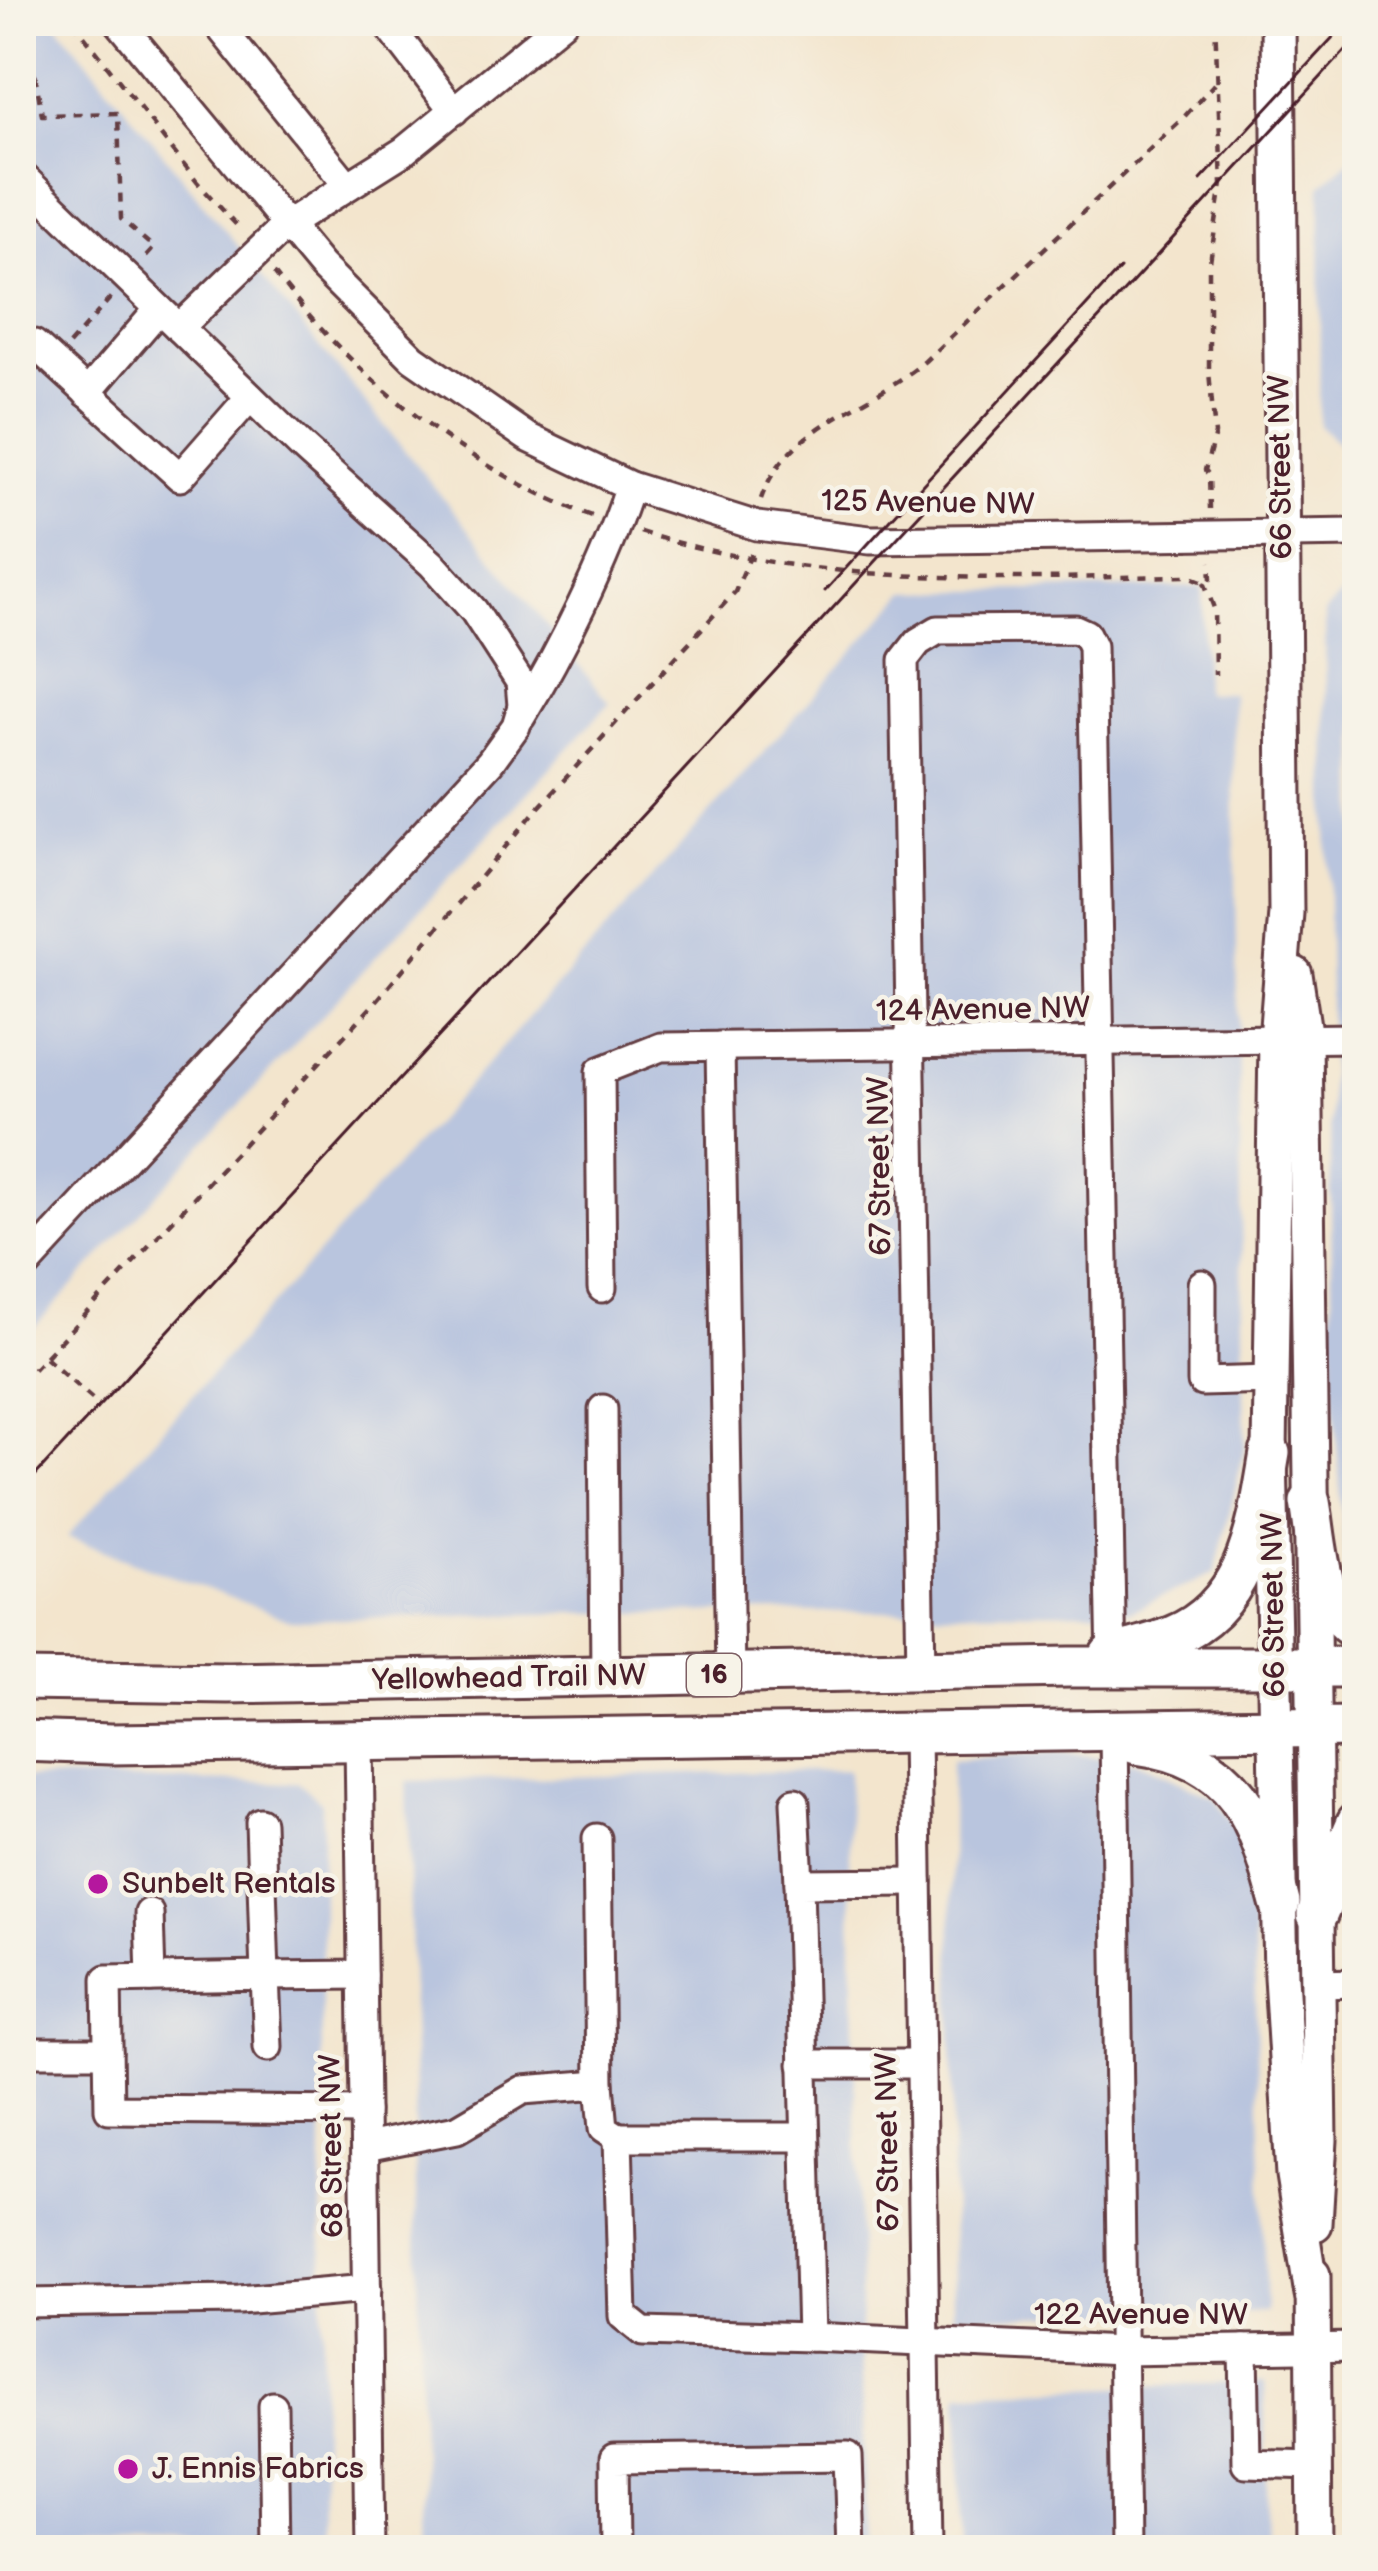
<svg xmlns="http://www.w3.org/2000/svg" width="1378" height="2571" font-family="'Balsamiq Sans',sans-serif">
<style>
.industrial{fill:#b9c5de}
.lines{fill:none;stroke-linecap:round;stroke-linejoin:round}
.minor-casing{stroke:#633d43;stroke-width:33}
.major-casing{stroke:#633d43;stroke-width:39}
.highway-casing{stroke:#633d43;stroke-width:45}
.path{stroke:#633d43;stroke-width:4.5;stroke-dasharray:9 9;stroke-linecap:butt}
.minor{stroke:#fff;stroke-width:27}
.major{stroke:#fff;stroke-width:33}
.highway{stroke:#fff;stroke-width:39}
.tram{stroke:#4a1f2b;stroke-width:3}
.poi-dot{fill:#b5179e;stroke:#f7f3e8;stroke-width:4.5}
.labels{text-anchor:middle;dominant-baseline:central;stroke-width:9;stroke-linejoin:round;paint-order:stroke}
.shield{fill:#f7f3e8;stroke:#7e5f64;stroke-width:3}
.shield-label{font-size:27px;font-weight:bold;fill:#4a1f2b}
.street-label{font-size:30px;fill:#4a1f2b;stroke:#f7f3e8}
.poi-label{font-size:30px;fill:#4a1f2b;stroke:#f7f3e8;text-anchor:start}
</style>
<rect width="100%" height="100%" fill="#f7f3e8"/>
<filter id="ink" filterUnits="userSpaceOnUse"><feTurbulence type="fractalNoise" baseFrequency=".00833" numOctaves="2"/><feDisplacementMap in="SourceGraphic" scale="24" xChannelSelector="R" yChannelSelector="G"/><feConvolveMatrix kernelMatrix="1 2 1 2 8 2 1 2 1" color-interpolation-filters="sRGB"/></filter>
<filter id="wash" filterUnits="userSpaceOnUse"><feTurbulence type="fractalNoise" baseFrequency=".004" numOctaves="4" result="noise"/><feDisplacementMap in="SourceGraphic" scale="48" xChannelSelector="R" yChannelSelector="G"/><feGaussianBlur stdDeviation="2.7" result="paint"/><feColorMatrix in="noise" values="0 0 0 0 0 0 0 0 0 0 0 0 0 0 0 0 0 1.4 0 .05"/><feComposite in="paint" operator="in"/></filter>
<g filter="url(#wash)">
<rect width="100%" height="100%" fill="#f3e5cd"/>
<g class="industrial">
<path d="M 21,21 L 55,21 L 610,703 L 21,1342 Z"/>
<path d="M 1357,153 L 1357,461 L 1319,426 L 1321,185 Z"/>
<path d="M 1357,579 L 1357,1598 L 1347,1591 L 1333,1386 L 1325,612 Z"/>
<path d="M 1202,587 L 1204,693 L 1233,693 L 1245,1448 L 1215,1573 L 1131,1611 L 577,1613 L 290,1620 L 67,1537 L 906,592 Z"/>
<path d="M 1056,1752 L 1139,1762 L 1215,1798 L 1244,1842 L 1253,1933 L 1266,2312 L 953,2316 L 951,1760 Z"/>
<path d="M 848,1770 L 866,2550 L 424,2550 L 407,1781 Z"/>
<path d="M 21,1778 L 298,1783 L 322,1802 L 322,2550 L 21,2550 Z"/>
<path d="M 1347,2379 L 1357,2379 L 1357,2550 L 1351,2550 Z"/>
<path d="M 1265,2382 L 1267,2550 L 962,2550 L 959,2392 Z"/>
</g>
</g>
<g filter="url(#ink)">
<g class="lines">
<defs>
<g id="minor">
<path d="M 118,21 L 321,266 L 413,358 L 527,437 L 630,486 L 757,526 L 870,540 L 1357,533"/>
<path d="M 215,21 L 348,186"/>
<path d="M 385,21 L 454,111"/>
<path d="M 21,175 L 302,447 L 432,564 L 474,611 L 520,682 L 522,706 L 516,726 L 490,762 L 21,1271"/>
<path d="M 179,328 L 286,225 L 404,151 L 563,21"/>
<path d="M 34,344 L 180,477 L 250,397"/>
<path d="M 87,393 L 159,309"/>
<path d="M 521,717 C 561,652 607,558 630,486"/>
<path d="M 720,1046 L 730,1675"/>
<path d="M 1202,1284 L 1202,1382 L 1271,1380"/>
<path d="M 602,1288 L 600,1071 L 661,1047 L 1357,1038"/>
<path d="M 603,1409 L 605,1677"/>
<path d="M 921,1671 L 904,660 L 918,642 L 938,630 L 1075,629 L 1086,634 L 1092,646 L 1112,1667"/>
<path d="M 1114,1732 L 1125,2550"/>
<path d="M 916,1734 L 928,2550"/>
<path d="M 359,1740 L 370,2550"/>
<path d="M 795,1802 L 799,1883"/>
<path d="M 260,1822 L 265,1976 L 362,1975"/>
<path d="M 597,1838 L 600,2084 L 604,2128 L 618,2137"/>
<path d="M 918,1882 L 799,1883 L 811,2337 L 1122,2351 L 1357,2347"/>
<path d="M 149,1913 L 151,1978"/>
<path d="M 1318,1984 L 1357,1983"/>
<path d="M 268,2047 L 265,1976 L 107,1979 L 109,2109 L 364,2111"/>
<path d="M 21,2052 L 108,2052"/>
<path d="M 803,2064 L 920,2064"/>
<path d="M 803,2137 L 618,2137 L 623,2316 L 643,2332 L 811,2337"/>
<path d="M 365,2147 L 457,2129 L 523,2090 L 600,2084"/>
<path d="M 21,2303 L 239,2300 L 367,2289"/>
<path d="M 1244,2349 L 1246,2463 L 1314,2465"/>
<path d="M 273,2406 L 275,2550"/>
<path d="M 615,2550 L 614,2459 L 848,2456 L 851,2550"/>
</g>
<g id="major">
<path d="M 1278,21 L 1286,913 L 1276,1039 L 1270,1453 L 1281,1976 L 1293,2175 L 1312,2295"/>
<path d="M 1295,974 L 1305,1039 L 1320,2140 L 1315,2224"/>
<path d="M 1313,2275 L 1315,2550"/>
</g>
<g id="highway">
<path d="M 1310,1502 C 1317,1540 1318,1611 1357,1630"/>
<path d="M 1110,1655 C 1131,1649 1153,1644 1173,1636 C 1249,1605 1258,1523 1270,1453"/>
<path d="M 21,1680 L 228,1683 L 1070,1667 L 1357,1667"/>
<path d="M 21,1741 L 111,1744 L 1357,1727"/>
<path d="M 1136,1744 C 1237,1758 1257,1816 1280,1903"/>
<path d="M 1317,1915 L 1357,1822"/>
</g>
</defs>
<use href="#minor" class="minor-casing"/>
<use href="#major" class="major-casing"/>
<use href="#highway" class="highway-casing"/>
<g class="path">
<path d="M 26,21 L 42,115 L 118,113 L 121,219 L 154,248 L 144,259"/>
<path d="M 73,21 L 197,182 L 241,230"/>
<path d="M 274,273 C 351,375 474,474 595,517"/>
<path d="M 69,345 L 113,295"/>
<path d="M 761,499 C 787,424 869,409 925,361 L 1183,118 L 1215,83"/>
<path d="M 1210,509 L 1209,475 L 1205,470 L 1215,434 L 1209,372 L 1209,268 L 1222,184 L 1215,21"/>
<path d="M 640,532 C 822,588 1001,578 1189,576 L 1204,582 L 1211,579 L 1210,562"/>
<path d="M 1204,582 L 1214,608 L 1215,675"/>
<path d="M 45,1358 L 99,1405"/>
<path d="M 21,1383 L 374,1004 L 533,814 L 735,592 L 752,552"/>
</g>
<use href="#minor" class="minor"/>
<use href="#major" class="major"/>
<use href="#highway" class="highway"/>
<g class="tram">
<path d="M 1201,180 L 1348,21"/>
<path d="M 825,591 L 1120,269"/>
<path d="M 21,1491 L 1357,38"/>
</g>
</g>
</g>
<g class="poi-dot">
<circle cx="98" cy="1884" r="12"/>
<circle cx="128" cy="2469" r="12"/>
</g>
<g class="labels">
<rect class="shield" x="687" y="1654" width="54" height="42" rx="9"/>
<g class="shield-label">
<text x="714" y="1675">16</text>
</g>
<g class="street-label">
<text transform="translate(1281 467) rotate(-91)">66 Street NW</text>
<text transform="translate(928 503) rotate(1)">125 Avenue NW</text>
<text transform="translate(983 1010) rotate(-1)">124 Avenue NW</text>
<text transform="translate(880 1166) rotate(-91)">67 Street NW</text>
<text transform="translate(1274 1605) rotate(-91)">66 Street NW</text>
<text transform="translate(509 1678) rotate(-1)">Yellowhead Trail NW</text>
<text transform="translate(888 2142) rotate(-91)">67 Street NW</text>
<text transform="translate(332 2146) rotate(-91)">68 Street NW</text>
<text x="1141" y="2315">122 Avenue NW</text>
</g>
<g class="poi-label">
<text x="122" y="1884">Sunbelt Rentals</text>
<text x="152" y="2469">J. Ennis Fabrics</text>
</g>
</g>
<rect width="1378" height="2571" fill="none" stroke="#f7f3e8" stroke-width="72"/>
</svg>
